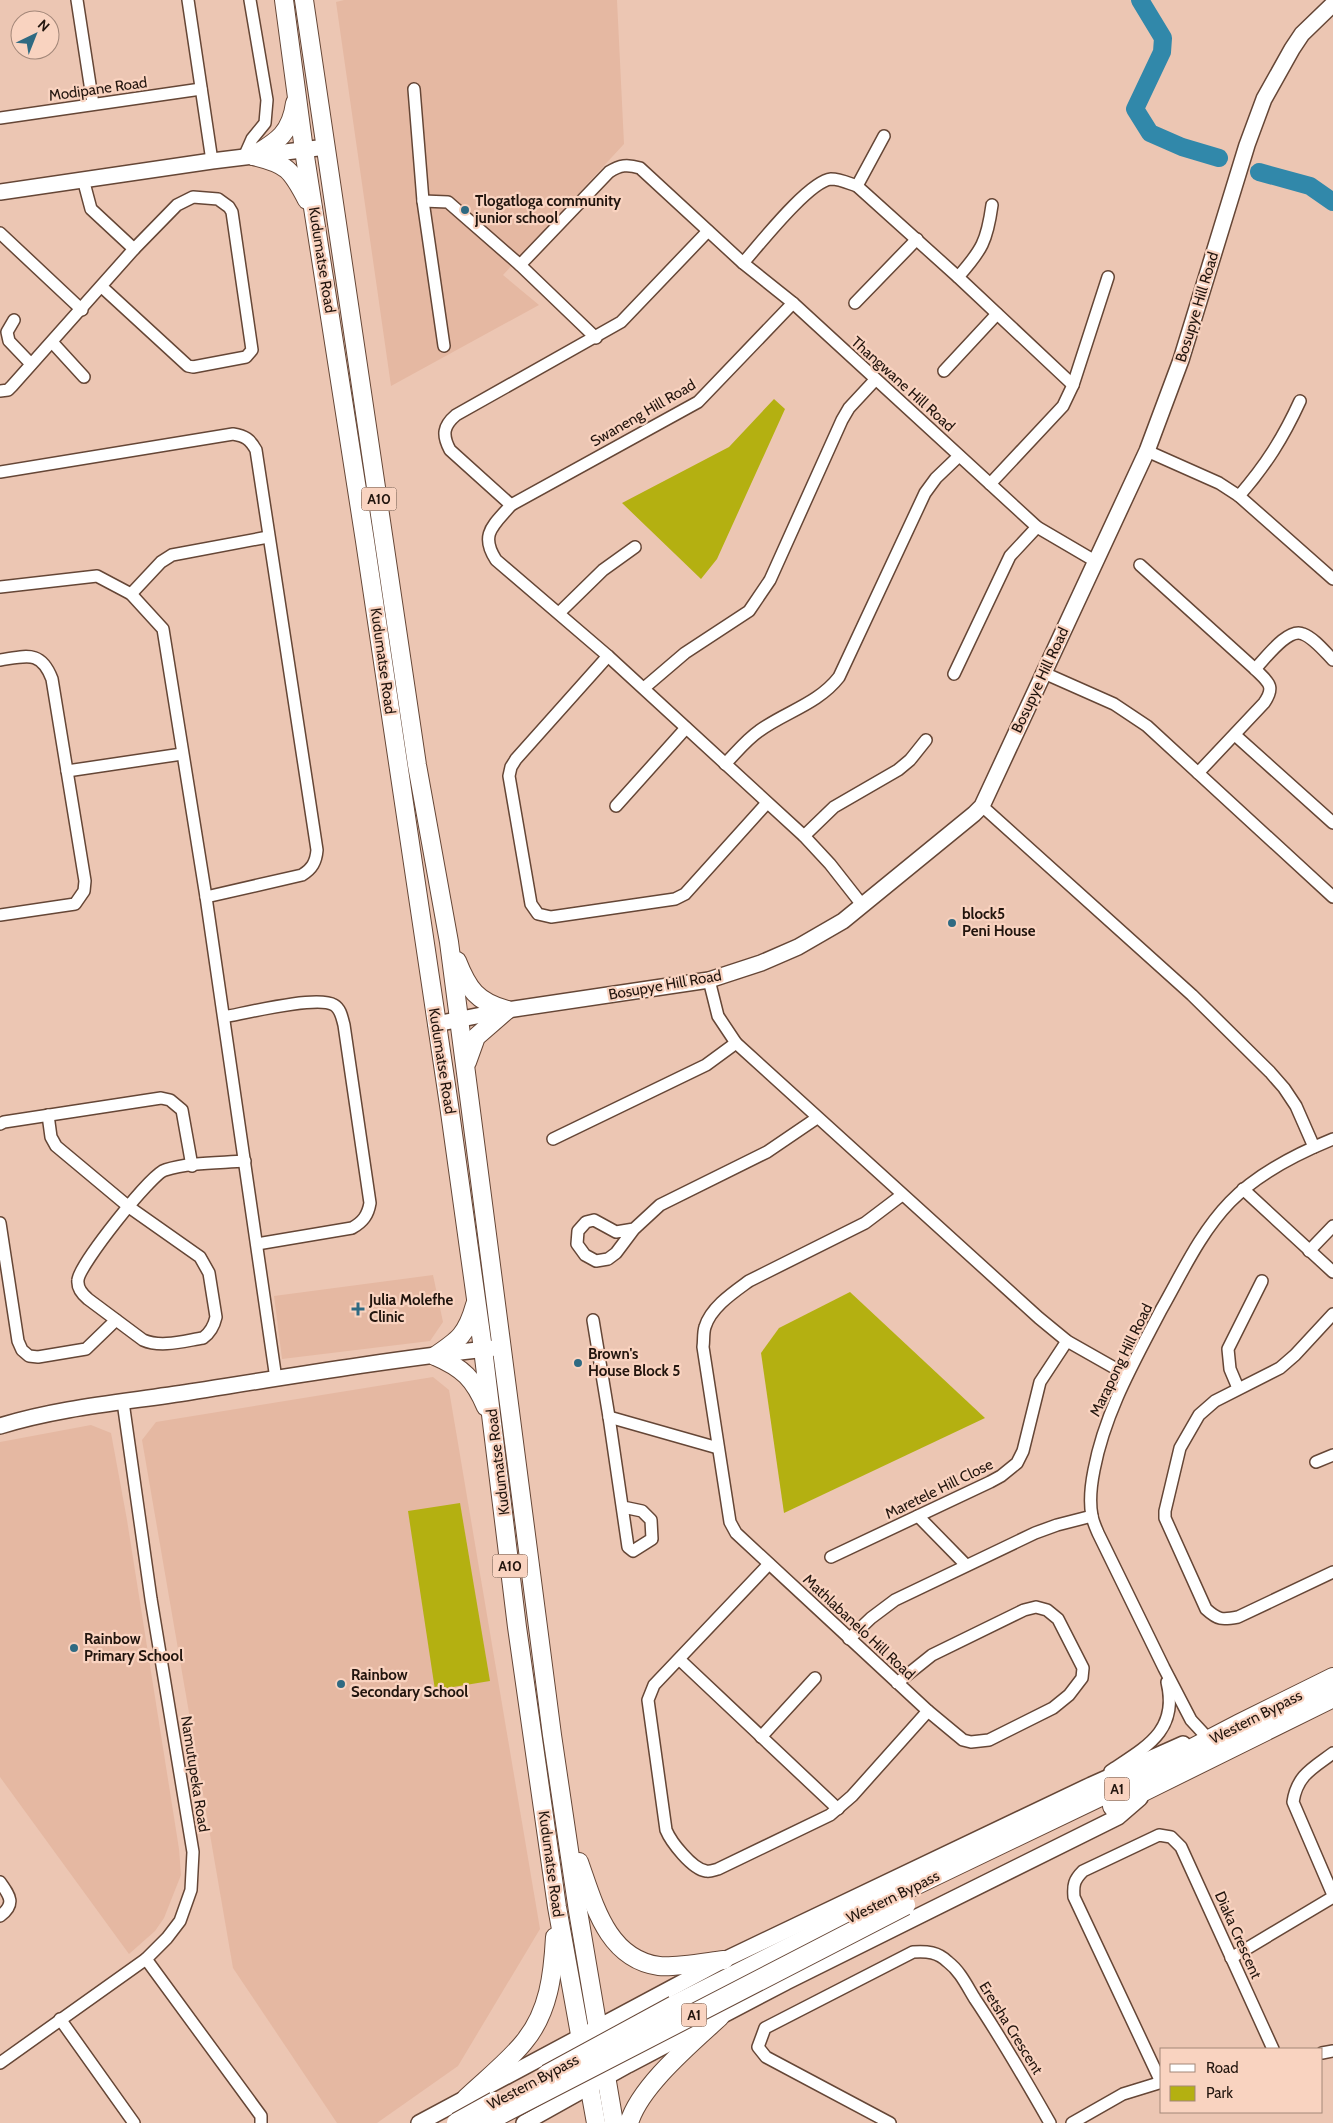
<svg xmlns="http://www.w3.org/2000/svg" width="1333" height="2123" font-family="Cabin,sans-serif">
<style>
.built{fill:#e5b8a2}
.green{fill:#b4b011}
.lines{fill:none;stroke-linecap:round;stroke-linejoin:round}
.river{stroke:#3188aa;stroke-width:18}
.street-casing{stroke:#654636;stroke-width:14}
.secondary-casing{stroke:#654636;stroke-width:18}
.primary-casing{stroke:#654636;stroke-width:20}
.highway-casing{stroke:#654636;stroke-width:22}
.street{stroke:#fff;stroke-width:11}
.secondary{stroke:#fff;stroke-width:15}
.primary{stroke:#fff;stroke-width:18}
.highway{stroke:#fff;stroke-width:20}
.highway-bridge-casing{stroke:#654636;stroke-width:22;stroke-linecap:butt}
.highway-bridge{stroke:#fff;stroke-width:20}
.poi-dot{fill:#2f6a82;stroke:#f9d3c0;stroke-width:2}
.labels{text-anchor:middle;dominant-baseline:central;stroke-width:4.5;stroke-linejoin:round;paint-order:stroke}
.shield{fill:#f9d3c0;stroke:#624e43;stroke-width:1}
.shield-label{font-size:14px;font-weight:bold;fill:#22150e}
.street-label{font-size:15px;fill:#22150e;stroke:#f9d3c0}
.poi-label{font-size:15px;font-weight:bold;fill:#22150e;stroke:#f9d3c0;text-anchor:start}
</style>
<rect width="100%" height="100%" fill="#ecc6b3"/>
<g class="built">
<path d="M 344,0 L 617,0 L 624,144 L 503,275 L 539,305 L 391,386 L 336,2 Z"/>
<path d="M 433,1275 L 443,1322 L 430,1341 L 282,1359 L 274,1296 Z"/>
<path d="M 433,1377 L 449,1390 L 540,1929 L 458,2066 L 377,2123 L 337,2123 L 233,1968 L 142,1440 L 156,1422 Z"/>
<path d="M 91,1425 L 111,1433 L 127,1520 L 179,1849 L 181,1875 L 164,1918 L 155,1931 L 129,1954 L 0,1777 L 0,1442 Z"/>
</g>
<g class="green">
<path d="M 774,399 L 785,409 L 717,559 L 701,579 L 622,503 L 729,447 Z"/>
<path d="M 850,1292 L 985,1418 L 784,1513 L 761,1353 L 779,1328 Z"/>
<path d="M 460,1503 L 490,1681 L 435,1690 L 408,1511 Z"/>
</g>
<g class="lines">
<g class="river">
<path d="M 1140,0 L 1163,38 L 1162,52 L 1135,109 L 1150,133 L 1182,147 L 1219,158"/>
<path d="M 1259,172 L 1310,186 L 1333,202"/>
</g>
<defs>
<g id="street">
<path d="M 77,0 L 93,104"/>
<path d="M 188,0 L 212,161"/>
<path d="M 414,89 L 423,201 L 444,346"/>
<path d="M 0,118 L 201,89"/>
<path d="M 244,157 L 252,139 L 265,123 L 267,100 L 250,0"/>
<path d="M 83,179 L 91,209 L 134,249"/>
<path d="M 857,186 L 884,136"/>
<path d="M 423,201 L 448,202 L 520,265 L 596,338"/>
<path d="M 0,233 L 82,310"/>
<path d="M 743,263 C 759,245 809,181 831,179 C 840,179 848,183 857,186 L 958,277 L 1073,385"/>
<path d="M 520,265 L 609,172 C 620,165 627,164 640,168 L 743,263 L 793,303 L 1037,527 L 1095,561"/>
<path d="M 958,277 C 982,250 987,241 992,205"/>
<path d="M 793,303 L 698,402 L 511,505 C 494,525 479,534 496,560 L 608,656 L 804,836 L 830,864 L 863,906"/>
<path d="M 855,303 L 917,239"/>
<path d="M 14,320 L 7,332 L 9,341 L 31,364"/>
<path d="M 52,342 L 84,377"/>
<path d="M 944,371 L 997,314"/>
<path d="M 0,391 L 8,390 L 12,386 L 134,249 L 177,205 L 193,197 L 218,199 L 229,207 L 232,212 L 252,350 L 246,357 L 193,367 L 188,366 L 102,287"/>
<path d="M 1147,451 L 1219,483 L 1239,496 L 1333,579"/>
<path d="M 0,472 L 233,434 C 245,436 250,439 256,450 L 317,850 C 316,862 312,869 302,875 L 206,897"/>
<path d="M 990,484 L 1063,406 L 1073,385 L 1108,277"/>
<path d="M 1239,496 C 1266,465 1283,438 1300,401"/>
<path d="M 511,505 L 450,450 C 442,435 443,426 456,415 L 621,322 L 708,231"/>
<path d="M 1140,565 L 1255,669 C 1268,682 1276,686 1264,703 L 1198,773"/>
<path d="M 0,587 L 97,576 L 131,594 L 163,629 L 206,897 L 276,1379"/>
<path d="M 131,594 L 161,562 L 172,555 L 268,537"/>
<path d="M 559,613 L 603,570 L 635,547"/>
<path d="M 608,656 L 516,759 L 511,767 L 509,776 L 531,904 L 538,914 L 551,917 L 675,899 L 685,894 L 767,803"/>
<path d="M 0,660 C 27,656 41,650 52,679 L 85,881 L 84,891 L 75,904 L 0,915"/>
<path d="M 1255,669 C 1265,659 1288,627 1303,634 C 1314,638 1325,652 1333,660"/>
<path d="M 1044,673 L 1114,704 L 1147,726 L 1333,897"/>
<path d="M 954,674 L 1010,556 L 1037,527"/>
<path d="M 644,688 L 685,653 L 749,611 L 770,580 L 842,420 L 849,408 L 875,380"/>
<path d="M 1235,735 L 1333,823"/>
<path d="M 725,764 C 736,753 746,740 759,731 C 785,712 818,704 839,677 L 925,493 L 936,478 L 959,456"/>
<path d="M 67,771 L 182,754"/>
<path d="M 616,806 L 686,728"/>
<path d="M 982,806 L 1192,995 L 1270,1072 L 1284,1088 L 1296,1106 L 1314,1147"/>
<path d="M 804,836 L 834,807 L 898,770 L 910,760 L 926,740"/>
<path d="M 709,980 L 718,1016 L 736,1043 L 1039,1318 L 1067,1341 L 1127,1375"/>
<path d="M 224,1017 C 246,1013 317,995 334,1005 C 341,1009 342,1018 344,1025 L 370,1203 C 368,1215 363,1222 352,1228 L 257,1244"/>
<path d="M 48,1115 L 51,1137 L 56,1146 L 129,1207 L 200,1257 L 209,1273 L 216,1317 C 214,1326 210,1333 203,1338 C 184,1341 161,1348 143,1340 L 88,1299 C 82,1294 77,1288 78,1280 C 79,1265 151,1174 165,1170 C 190,1162 220,1163 245,1161"/>
<path d="M 0,1124 L 4,1122 L 161,1098 L 170,1100 L 182,1110 L 192,1166"/>
<path d="M 553,1139 L 706,1065 L 736,1043"/>
<path d="M 1243,1189 L 1333,1272"/>
<path d="M 0,1223 L 18,1341 L 22,1350 L 29,1356 L 38,1357 L 86,1349 L 116,1320"/>
<path d="M 634,1229 L 616,1232 L 594,1220 L 586,1222 L 578,1231 L 577,1244 L 585,1255 L 596,1261 L 608,1259 L 616,1253 L 634,1229 L 660,1205 L 767,1152 L 817,1118"/>
<path d="M 1309,1251 L 1333,1226"/>
<path d="M 1333,1314 L 1295,1355 L 1280,1368 L 1215,1401 L 1199,1415 L 1180,1448 L 1165,1511 L 1165,1518 L 1206,1609 C 1218,1620 1222,1620 1238,1617 L 1333,1572"/>
<path d="M 593,1320 L 609,1417 L 628,1547 L 633,1551 L 652,1539 L 651,1520 L 642,1511 L 623,1507"/>
<path d="M 1238,1388 L 1230,1369 L 1228,1349 L 1262,1281"/>
<path d="M 609,1417 L 718,1448"/>
<path d="M 1316,1462 L 1333,1455"/>
<path d="M 918,1516 L 966,1565"/>
<path d="M 831,1557 L 990,1482 L 1001,1476 L 1017,1463 L 1023,1451 L 1040,1382 L 1067,1341"/>
<path d="M 769,1564 L 654,1685 L 648,1700 L 666,1830 C 671,1842 692,1869 706,1871 C 710,1872 714,1870 718,1869 L 830,1815 L 852,1796 L 928,1711"/>
<path d="M 849,1639 L 871,1618 L 895,1600 L 1035,1533 L 1057,1525 L 1092,1516"/>
<path d="M 680,1660 L 838,1809"/>
<path d="M 897,1683 L 932,1655 L 1024,1610 L 1036,1607 L 1047,1610 L 1058,1619 L 1083,1668 L 1082,1678 L 1069,1695 L 1053,1708 L 989,1740 L 971,1742 L 963,1740 L 928,1711 L 736,1533 L 730,1522 L 703,1347 C 704,1341 703,1333 705,1327 C 711,1307 734,1292 749,1281 L 865,1223 L 902,1195"/>
<path d="M 1204,1734 L 1191,1720 L 1164,1668 L 1098,1533 C 1096,1528 1093,1522 1092,1516 C 1089,1501 1091,1485 1094,1470 C 1105,1412 1134,1362 1161,1310 C 1182,1273 1200,1233 1230,1202 C 1258,1173 1296,1154 1333,1139"/>
<path d="M 761,1737 L 815,1678"/>
<path d="M 1333,1753 C 1313,1768 1297,1775 1293,1802 L 1333,1895"/>
<path d="M 1110,1771 C 1146,1747 1179,1731 1167,1682"/>
<path d="M 0,1882 C 10,1896 16,1904 0,1916"/>
<path d="M 1231,1958 L 1333,1897"/>
<path d="M 146,1959 L 261,2116 L 261,2123"/>
<path d="M 60,2019 L 134,2123"/>
<path d="M 1322,2053 L 1333,2051"/>
<path d="M 0,2063 L 146,1959 L 167,1938 L 180,1921 L 191,1890 L 193,1852 L 151,1599 L 123,1402"/>
<path d="M 1161,2082 L 1074,1897 C 1073,1885 1074,1880 1083,1871 L 1159,1835 L 1171,1837 L 1181,1847 L 1273,2049"/>
<path d="M 890,2123 L 766,2057 L 758,2047 L 765,2028 L 913,1952 C 927,1951 938,1952 948,1962 C 960,1971 967,1986 975,1999 C 1002,2039 1026,2081 1050,2123"/>
<path d="M 1072,2123 L 1123,2094 L 1162,2082"/>
</g>
<g id="secondary">
<path d="M 0,192 L 212,161 L 326,147"/>
<path d="M 436,1024 L 507,1010 L 709,980 L 761,963 L 798,947 L 843,921 L 974,814 L 982,806 L 1147,451 L 1181,360 L 1247,145 L 1264,99 L 1292,49 L 1302,34 L 1333,4"/>
<path d="M 0,1426 C 61,1407 127,1402 190,1392 C 291,1376 393,1359 495,1348"/>
<path d="M 419,2123 L 724,1960 L 1091,1785 L 1183,1744"/>
<path d="M 524,2123 L 628,2065 L 786,1982 L 1118,1817 L 1140,1798"/>
</g>
<g id="primary">
<path d="M 284,0 L 304,150 L 365,541 L 449,1105 L 483,1349 L 517,1627 L 557,1907 L 596,2123"/>
<path d="M 304,0 L 417,765 L 449,942 L 552,1735 L 578,1911 L 614,2123"/>
<path d="M 253,156 C 287,164 291,169 307,200"/>
<path d="M 253,156 C 278,141 291,133 295,103"/>
<path d="M 457,961 C 468,989 477,1002 507,1010"/>
<path d="M 467,1062 L 476,1037 L 507,1010"/>
<path d="M 435,1356 C 463,1368 474,1379 486,1407"/>
<path d="M 435,1356 C 459,1340 467,1334 475,1305"/>
<path d="M 579,1862 C 594,1904 607,1959 659,1966 C 673,1968 707,1962 724,1960"/>
<path d="M 466,2098 C 485,2080 508,2062 524,2042 C 549,2012 553,1974 555,1937"/>
<path d="M 629,2123 C 640,2086 692,2043 720,2017"/>
</g>
<g id="highway">
<path d="M 1113,1806 L 1333,1697"/>
<path d="M 674,2006 L 898,1893 L 1121,1786 L 1240,1724 L 1333,1678"/>
</g>
</defs>
<use href="#street" class="street-casing"/>
<use href="#secondary" class="secondary-casing"/>
<use href="#primary" class="primary-casing"/>
<use href="#highway" class="highway-casing"/>
<use href="#street" class="street"/>
<use href="#secondary" class="secondary"/>
<use href="#primary" class="primary"/>
<use href="#highway" class="highway"/>
<defs>
<g id="highway-bridge">
<path d="M 547,2075 L 674,2006"/>
<path d="M 457,2123 L 495,2102"/>
<path d="M 483,2123 L 905,1905"/>
</g>
</defs>
<use href="#highway-bridge" class="highway-bridge-casing"/>
<use href="#highway-bridge" class="highway-bridge"/>
</g>
<g class="poi-dot">
<circle cx="465" cy="210" r="5"/>
<circle cx="952" cy="923" r="5"/>
<path d="M355.5 1301.5h5v5h5v5h-5v5h-5v-5h-5v-5h5z"/>
<circle cx="578" cy="1363" r="5"/>
<circle cx="74" cy="1648" r="5"/>
<circle cx="341" cy="1684" r="5"/>
</g>
<g class="labels">
<g class="shield">
<rect x="361.5" y="487.5" width="35" height="23" rx="4"/>
<rect x="492.5" y="1554.5" width="35" height="23" rx="4"/>
<rect x="1104.5" y="1777.5" width="25" height="23" rx="4"/>
<rect x="681.5" y="2003.5" width="25" height="23" rx="4"/>
</g>
<g class="shield-label">
<text x="379" y="499">A10</text>
<text x="510" y="1566">A10</text>
<text x="1117" y="1789">A1</text>
<text x="694" y="2015">A1</text>
</g>
<g class="street-label">
<text transform="translate(98 89) rotate(-8)">Modipane Road</text>
<text transform="translate(322 260) rotate(81)">Kudumatse Road</text>
<text transform="translate(1197 307) rotate(-73)">Bosupye Hill Road</text>
<text transform="translate(903 384) rotate(42)">Thangwane Hill Road</text>
<text transform="translate(643 413) rotate(-30)">Swaneng Hill Road</text>
<text transform="translate(383 661) rotate(82)">Kudumatse Road</text>
<text transform="translate(1040 680) rotate(-65)">Bosupye Hill Road</text>
<text transform="translate(665 985) rotate(-10)">Bosupye Hill Road</text>
<text transform="translate(442 1061) rotate(81)">Kudumatse Road</text>
<text transform="translate(1121 1360) rotate(-64)">Marapong Hill Road</text>
<text transform="translate(498 1462) rotate(-97)">Kudumatse Road</text>
<text transform="translate(939 1489) rotate(-26)">Maretele Hill Close</text>
<text transform="translate(859 1627) rotate(43)">Mathlabanelo Hill Road</text>
<text transform="translate(1256 1717) rotate(-27)">Western Bypass</text>
<text transform="translate(195 1774) rotate(81)">Namutupeka Road</text>
<text transform="translate(551 1864) rotate(82)">Kudumatse Road</text>
<text transform="translate(893 1897) rotate(-26)">Western Bypass</text>
<text transform="translate(1238 1935) rotate(66)">Diaka Crescent</text>
<text transform="translate(1011 2028) rotate(58)">Eretsha Crescent</text>
<text transform="translate(533 2082) rotate(-28)">Western Bypass</text>
</g>
<g class="poi-label">
<text x="475" y="201">Tlogatloga community<tspan x="475" dy="17">junior school</tspan></text>
<text x="962" y="914">block5<tspan x="962" dy="17">Peni House</tspan></text>
<text x="369" y="1300">Julia Molefhe<tspan x="369" dy="17">Clinic</tspan></text>
<text x="588" y="1354">Brown's<tspan x="588" dy="17">House Block 5</tspan></text>
<text x="84" y="1639">Rainbow<tspan x="84" dy="17">Primary School</tspan></text>
<text x="351" y="1675">Rainbow<tspan x="351" dy="17">Secondary School</tspan></text>
</g>
</g>
<rect x="1160" y="2048" width="162" height="65" fill="#f9d3c0" stroke="#a38779"/>
<rect x="1170" y="2064" width="25" height="8" fill="#ffffff" stroke="#a38779"/>
<text x="1206" y="2073" font-size="15" fill="#22150e">Road</text>
<rect x="1170" y="2086" width="25" height="15" fill="#b4b011" stroke="#a38779"/>
<text x="1206" y="2098" font-size="15" fill="#22150e">Park</text>
<g transform="translate(35 35) rotate(43)"><circle r="24" fill="#f9d3c0" stroke="#a38779"/>
<path d="M0-4L9 19L0 12L-9 19Z" fill="#2f6a82"/>
<text y="-8" font-size="14" font-weight="bold" text-anchor="middle" fill="#22150e">N</text>
</g>
</svg>
